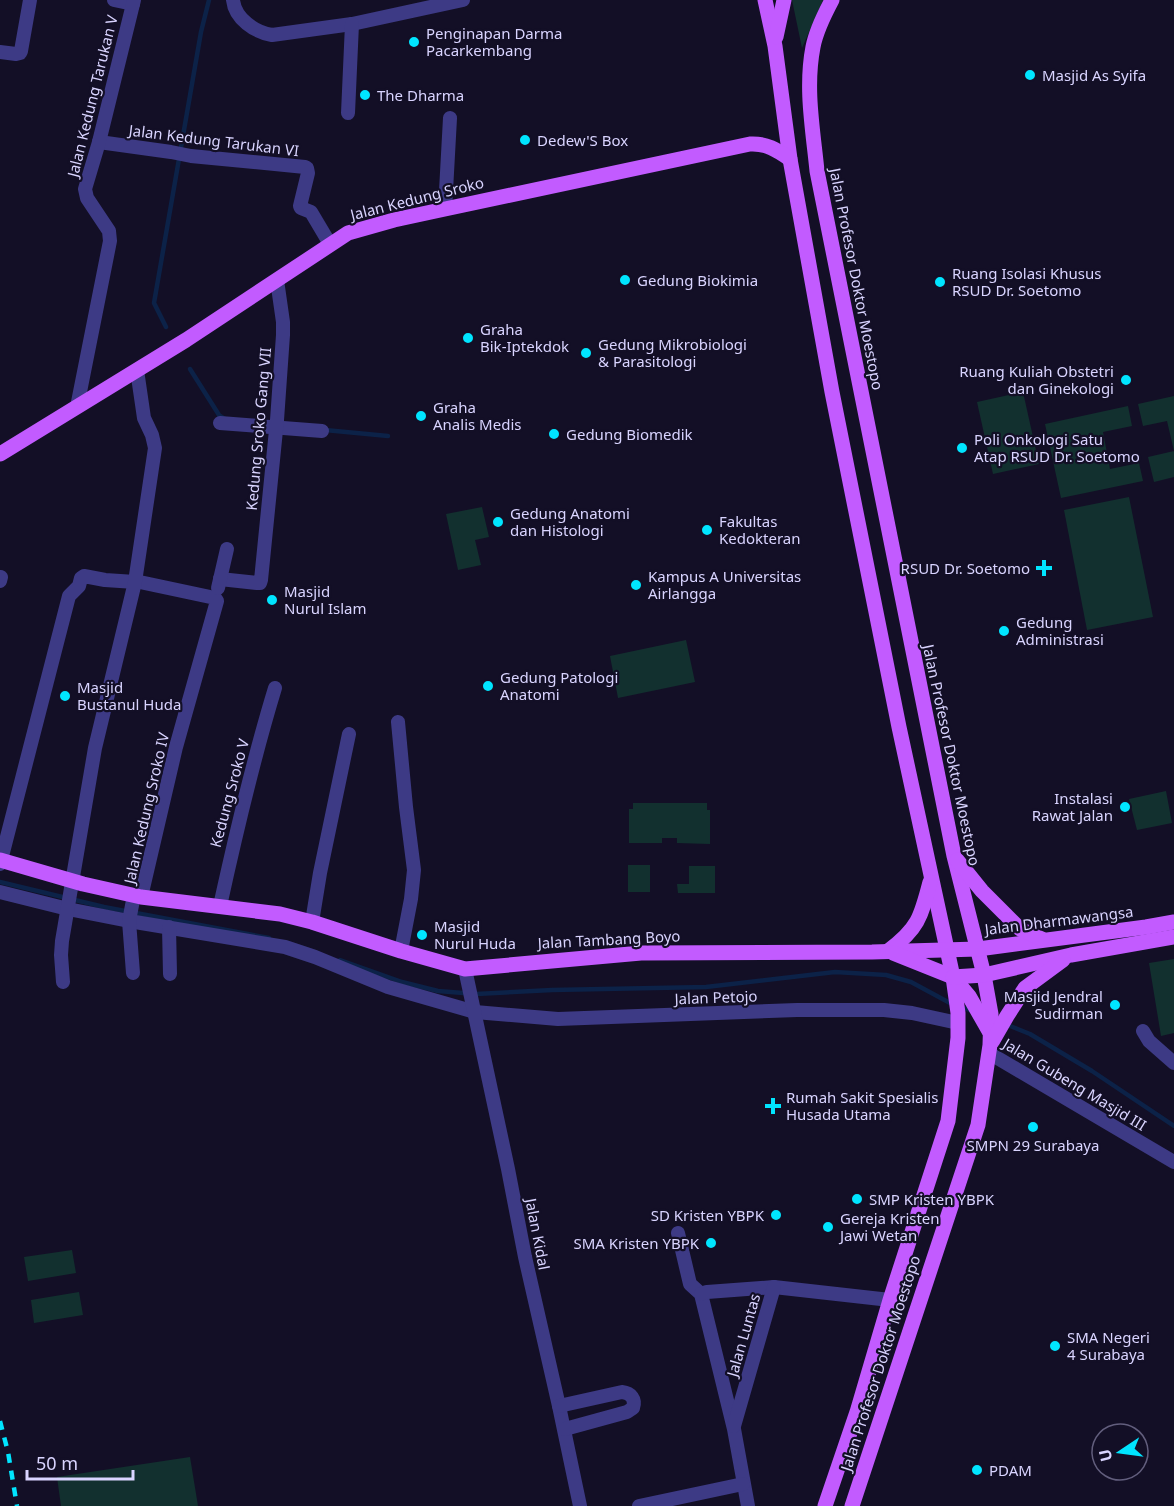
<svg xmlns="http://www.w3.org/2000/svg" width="1174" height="1506" font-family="'Noto Sans',sans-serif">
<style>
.green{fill:#12302f}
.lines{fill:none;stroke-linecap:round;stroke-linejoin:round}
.stream{stroke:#0c2248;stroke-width:4.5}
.minor{stroke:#3d3a85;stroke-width:14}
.major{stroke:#c25bff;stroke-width:15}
.rail{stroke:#00e5ff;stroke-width:4.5;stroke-dasharray:9 8;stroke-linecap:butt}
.poi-dot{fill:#00e5ff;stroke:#130f26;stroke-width:2}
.labels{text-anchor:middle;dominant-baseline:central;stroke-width:4.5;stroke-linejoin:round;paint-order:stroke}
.poi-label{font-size:15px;fill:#d9d4ff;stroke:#130f26;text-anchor:start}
.street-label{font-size:15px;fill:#d9d4ff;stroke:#130f26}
</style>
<rect width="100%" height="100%" fill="#130f26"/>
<g class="green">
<path d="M 792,0 L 823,0 L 802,48 Z"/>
<path d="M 1023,392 L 1039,464 L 993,474 L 977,402 Z"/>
<path d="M 1174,396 L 1174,477 L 1154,482 L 1148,457 L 1174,451 L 1167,421 L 1143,426 L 1138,404 Z"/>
<path d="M 1128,406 L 1132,426 L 1103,432 L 1110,469 L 1139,463 L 1143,481 L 1061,498 L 1045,424 Z"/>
<path d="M 1129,497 L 1153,617 L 1087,630 L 1064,510 Z"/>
<path d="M 482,507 L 489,537 L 475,540 L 481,565 L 458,570 L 446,514 Z"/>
<path d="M 686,640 L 695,682 L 618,698 L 610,656 Z"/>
<path d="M 1166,791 L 1172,823 L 1137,830 L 1129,799 Z"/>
<path d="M 633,803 L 707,803 L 707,810 L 710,810 L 710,844 L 677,843 L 677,838 L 662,838 L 662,843 L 629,843 L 629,809 L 633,809 Z"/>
<rect x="628" y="865" width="22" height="27"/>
<path d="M 689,866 L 715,866 L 715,893 L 678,893 L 677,884 L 689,884 Z"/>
<path d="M 1174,959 L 1174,1033 L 1161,1036 L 1149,963 Z"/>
<path d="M 72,1250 L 76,1273 L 28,1281 L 24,1257 Z"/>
<path d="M 79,1292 L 83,1315 L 34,1323 L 31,1300 Z"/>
<path d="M 190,1457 L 198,1506 L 61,1506 L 57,1477 Z"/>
</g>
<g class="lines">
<g class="stream">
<path d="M 166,327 L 154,303 L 201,32 L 209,0"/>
<path d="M 190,369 L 219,415 L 225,419"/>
<path d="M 325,430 L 388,436"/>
<path d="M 0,882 L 104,907 L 269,938"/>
<path d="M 340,960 L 402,982 L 438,991 L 476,994 L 552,990 L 706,987 L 835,972 L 886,975 L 911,982 L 950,1003 L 972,1011"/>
<path d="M 1005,1024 L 1030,1034 L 1092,1071 L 1174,1126"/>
</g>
<g class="minor">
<path d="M 114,0 L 133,4"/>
<path d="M 233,0 C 235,19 255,32 272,35 L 352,24 L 463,0"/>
<path d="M 0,52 L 16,54 L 20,53 L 21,51 L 30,0"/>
<path d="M 348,113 L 352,24"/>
<path d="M 99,142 L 171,152 L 191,156 L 305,167 L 307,168 L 308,173 L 300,206 L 301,208 L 311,212 L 330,244"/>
<path d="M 445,209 L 450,118"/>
<path d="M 77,407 L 110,241 L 109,231 L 87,198 L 85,189 L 99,142 L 134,0"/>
<path d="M 220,423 L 322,431"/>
<path d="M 220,579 L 257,583 L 260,583 L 261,580 L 277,420 L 283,335 L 283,322 L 277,280"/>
<path d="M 0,581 L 1,577"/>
<path d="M 135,581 L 215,598 L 217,601 L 176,747 L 141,897"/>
<path d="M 218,588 L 227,549"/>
<path d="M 398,722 L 406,807 L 414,870 L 411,899 L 401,951"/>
<path d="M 0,864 L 69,596 L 79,586 L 81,578 L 84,576 L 105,580 L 135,582"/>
<path d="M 0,892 L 68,909 L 129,921 L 285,947 L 315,957 L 388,987 L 475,1012 L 558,1019 L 797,1010 L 884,1010 L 912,1013 L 958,1023"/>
<path d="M 220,906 C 236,833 253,760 275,688"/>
<path d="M 312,922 L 320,873 L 349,734"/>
<path d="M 169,927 L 170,974"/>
<path d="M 465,969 L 508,1169 L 525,1257 L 559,1406 L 580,1506"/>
<path d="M 133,973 L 129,921 L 134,895"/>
<path d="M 63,982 L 61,955 L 62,941 L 95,748 L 135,582 L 155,448 L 152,435 L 144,418 L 137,370"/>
<path d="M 1143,1031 L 1149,1041 L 1174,1063"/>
<path d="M 989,1053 L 1174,1162"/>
<path d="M 678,1233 L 690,1284 L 701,1294 L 734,1429 L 748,1506"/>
<path d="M 701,1294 L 707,1292 L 774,1287 L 890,1300"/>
<path d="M 559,1406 L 622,1392 C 631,1393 636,1399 633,1408 L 627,1412 L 565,1429"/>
<path d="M 734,1426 L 774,1287"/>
<path d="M 639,1506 L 743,1484"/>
</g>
<g class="major">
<path d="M 765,0 L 775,46 L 790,159 L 832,392 L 899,727 L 953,977 L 958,1013 L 958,1038 L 948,1121 L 890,1300 L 857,1412 L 825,1506"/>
<path d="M 832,0 C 824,15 816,31 813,47 C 805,88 813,130 817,171 L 954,856 L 984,975 L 991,1014 L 990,1045 L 978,1125 L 852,1506"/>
<path d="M 776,37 L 784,0"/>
<path d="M 0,454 L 186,340 L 348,233 L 394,220 L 445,209 L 750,144 C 766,143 777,150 790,159"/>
<path d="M 0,860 L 83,884 L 141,897 L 280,914 L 312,922 L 401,951 L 465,969 L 641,953 L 872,952 L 978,949 L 1146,927 L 1174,922"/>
<path d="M 957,860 L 982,891 L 1020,929 L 1042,939"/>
<path d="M 888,951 C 918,929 921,917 930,882"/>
<path d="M 893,953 L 953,977 L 969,996 L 989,1031"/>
<path d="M 953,977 L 984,975 L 1071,955 L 1174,937"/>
<path d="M 992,1042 L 1007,1016 L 1025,988 L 1063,960"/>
</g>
<path class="rail" d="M 0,1421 L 8,1452 L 17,1506"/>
</g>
<g class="poi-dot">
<circle cx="414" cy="42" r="6"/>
<circle cx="1030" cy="75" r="6"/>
<circle cx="365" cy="95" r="6"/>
<circle cx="525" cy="140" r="6"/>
<circle cx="625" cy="280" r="6"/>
<circle cx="940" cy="282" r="6"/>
<circle cx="468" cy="338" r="6"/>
<circle cx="586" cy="353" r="6"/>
<circle cx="1126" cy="380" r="6"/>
<circle cx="421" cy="416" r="6"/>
<circle cx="554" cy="434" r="6"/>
<circle cx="962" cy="448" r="6"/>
<circle cx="498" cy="522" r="6"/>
<circle cx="707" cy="530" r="6"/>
<path d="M1041 559h6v6h6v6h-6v6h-6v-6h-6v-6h6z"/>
<circle cx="636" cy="585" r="6"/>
<circle cx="272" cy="600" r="6"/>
<circle cx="1004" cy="631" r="6"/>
<circle cx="488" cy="686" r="6"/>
<circle cx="65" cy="696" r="6"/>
<circle cx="1125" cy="807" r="6"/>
<circle cx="422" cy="935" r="6"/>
<circle cx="1115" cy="1005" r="6"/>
<path d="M770 1097h6v6h6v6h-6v6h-6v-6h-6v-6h6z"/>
<circle cx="1033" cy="1127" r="6"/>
<circle cx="857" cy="1199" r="6"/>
<circle cx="776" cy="1215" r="6"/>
<circle cx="828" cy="1227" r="6"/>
<circle cx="711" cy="1243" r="6"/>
<circle cx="1055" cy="1346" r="6"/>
<circle cx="977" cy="1470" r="6"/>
</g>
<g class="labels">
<g class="poi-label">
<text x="426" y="33">Penginapan Darma<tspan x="426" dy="17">Pacarkembang</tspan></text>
<text x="1042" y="75">Masjid As Syifa</text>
<text x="377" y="95">The Dharma</text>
<text x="537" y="140">Dedew'S Box</text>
<text x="952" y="273">Ruang Isolasi Khusus<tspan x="952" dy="17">RSUD Dr. Soetomo</tspan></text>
<text x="637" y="280">Gedung Biokimia</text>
<text x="480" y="329">Graha<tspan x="480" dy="17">Bik-Iptekdok</tspan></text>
<text x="598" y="344">Gedung Mikrobiologi<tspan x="598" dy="17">&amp; Parasitologi</tspan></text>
<text x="1114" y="371" text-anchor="end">Ruang Kuliah Obstetri<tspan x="1114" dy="17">dan Ginekologi</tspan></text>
<text x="433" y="407">Graha<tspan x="433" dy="17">Analis Medis</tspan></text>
<text x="566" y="434">Gedung Biomedik</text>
<text x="974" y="439">Poli Onkologi Satu<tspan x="974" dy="17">Atap RSUD Dr. Soetomo</tspan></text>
<text x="510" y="513">Gedung Anatomi<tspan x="510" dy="17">dan Histologi</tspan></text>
<text x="719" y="521">Fakultas<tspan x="719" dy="17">Kedokteran</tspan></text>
<text x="1030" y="568" text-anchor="end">RSUD Dr. Soetomo</text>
<text x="648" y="576">Kampus A Universitas<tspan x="648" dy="17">Airlangga</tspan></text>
<text x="284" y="591">Masjid<tspan x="284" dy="17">Nurul Islam</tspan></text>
<text x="1016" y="622">Gedung<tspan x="1016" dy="17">Administrasi</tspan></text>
<text x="500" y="677">Gedung Patologi<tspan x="500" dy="17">Anatomi</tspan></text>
<text x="77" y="687">Masjid<tspan x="77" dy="17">Bustanul Huda</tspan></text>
<text x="1113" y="798" text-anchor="end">Instalasi<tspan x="1113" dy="17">Rawat Jalan</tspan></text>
<text x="434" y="926">Masjid<tspan x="434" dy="17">Nurul Huda</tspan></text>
<text x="1103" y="996" text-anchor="end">Masjid Jendral<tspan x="1103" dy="17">Sudirman</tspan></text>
<text x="786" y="1097">Rumah Sakit Spesialis<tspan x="786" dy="17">Husada Utama</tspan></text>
<text x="1033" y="1145" text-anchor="middle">SMPN 29 Surabaya</text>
<text x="869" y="1199">SMP Kristen YBPK</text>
<text x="764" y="1215" text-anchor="end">SD Kristen YBPK</text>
<text x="840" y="1218">Gereja Kristen<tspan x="840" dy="17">Jawi Wetan</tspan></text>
<text x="699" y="1243" text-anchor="end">SMA Kristen YBPK</text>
<text x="1067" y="1337">SMA Negeri<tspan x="1067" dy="17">4 Surabaya</tspan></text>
<text x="989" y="1470">PDAM</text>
</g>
<g class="street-label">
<text transform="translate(92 96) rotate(-76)">Jalan Kedung Tarukan V</text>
<text transform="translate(214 140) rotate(7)">Jalan Kedung Tarukan VI</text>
<text transform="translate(417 198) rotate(-14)">Jalan Kedung Sroko</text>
<text transform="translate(857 279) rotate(79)">Jalan Profesor Doktor Moestopo</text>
<text transform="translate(258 429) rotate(-85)">Kedung Sroko Gang VII</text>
<text transform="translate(952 755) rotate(78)">Jalan Profesor Doktor Moestopo</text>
<text transform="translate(229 793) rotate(-75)">Kedung Sroko V</text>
<text transform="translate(146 808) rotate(-77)">Jalan Kedung Sroko IV</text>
<text transform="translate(1059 920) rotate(-7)">Jalan Dharmawangsa</text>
<text transform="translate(609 939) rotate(-3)">Jalan Tambang Boyo</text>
<text transform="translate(716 997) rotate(-2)">Jalan Petojo</text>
<text transform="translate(1075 1084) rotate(31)">Jalan Gubeng Masjid III</text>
<text transform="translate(538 1234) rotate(79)">Jalan Kidal</text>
<text transform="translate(743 1335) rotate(-74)">Jalan Luntas</text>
<text transform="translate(880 1363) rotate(-72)">Jalan Profesor Doktor Moestopo</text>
</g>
</g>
<g transform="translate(1120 1452) rotate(257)"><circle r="28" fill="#130f26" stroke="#625e7d" stroke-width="1.5"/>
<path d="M0-4.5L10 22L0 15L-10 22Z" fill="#00e5ff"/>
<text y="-9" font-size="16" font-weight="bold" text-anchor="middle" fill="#d9d4ff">U</text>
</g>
<path d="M27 1470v9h106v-9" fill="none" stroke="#d9d4ff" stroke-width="3"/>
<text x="36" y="1470" font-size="18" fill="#d9d4ff" stroke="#130f26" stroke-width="4.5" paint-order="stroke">50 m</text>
</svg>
